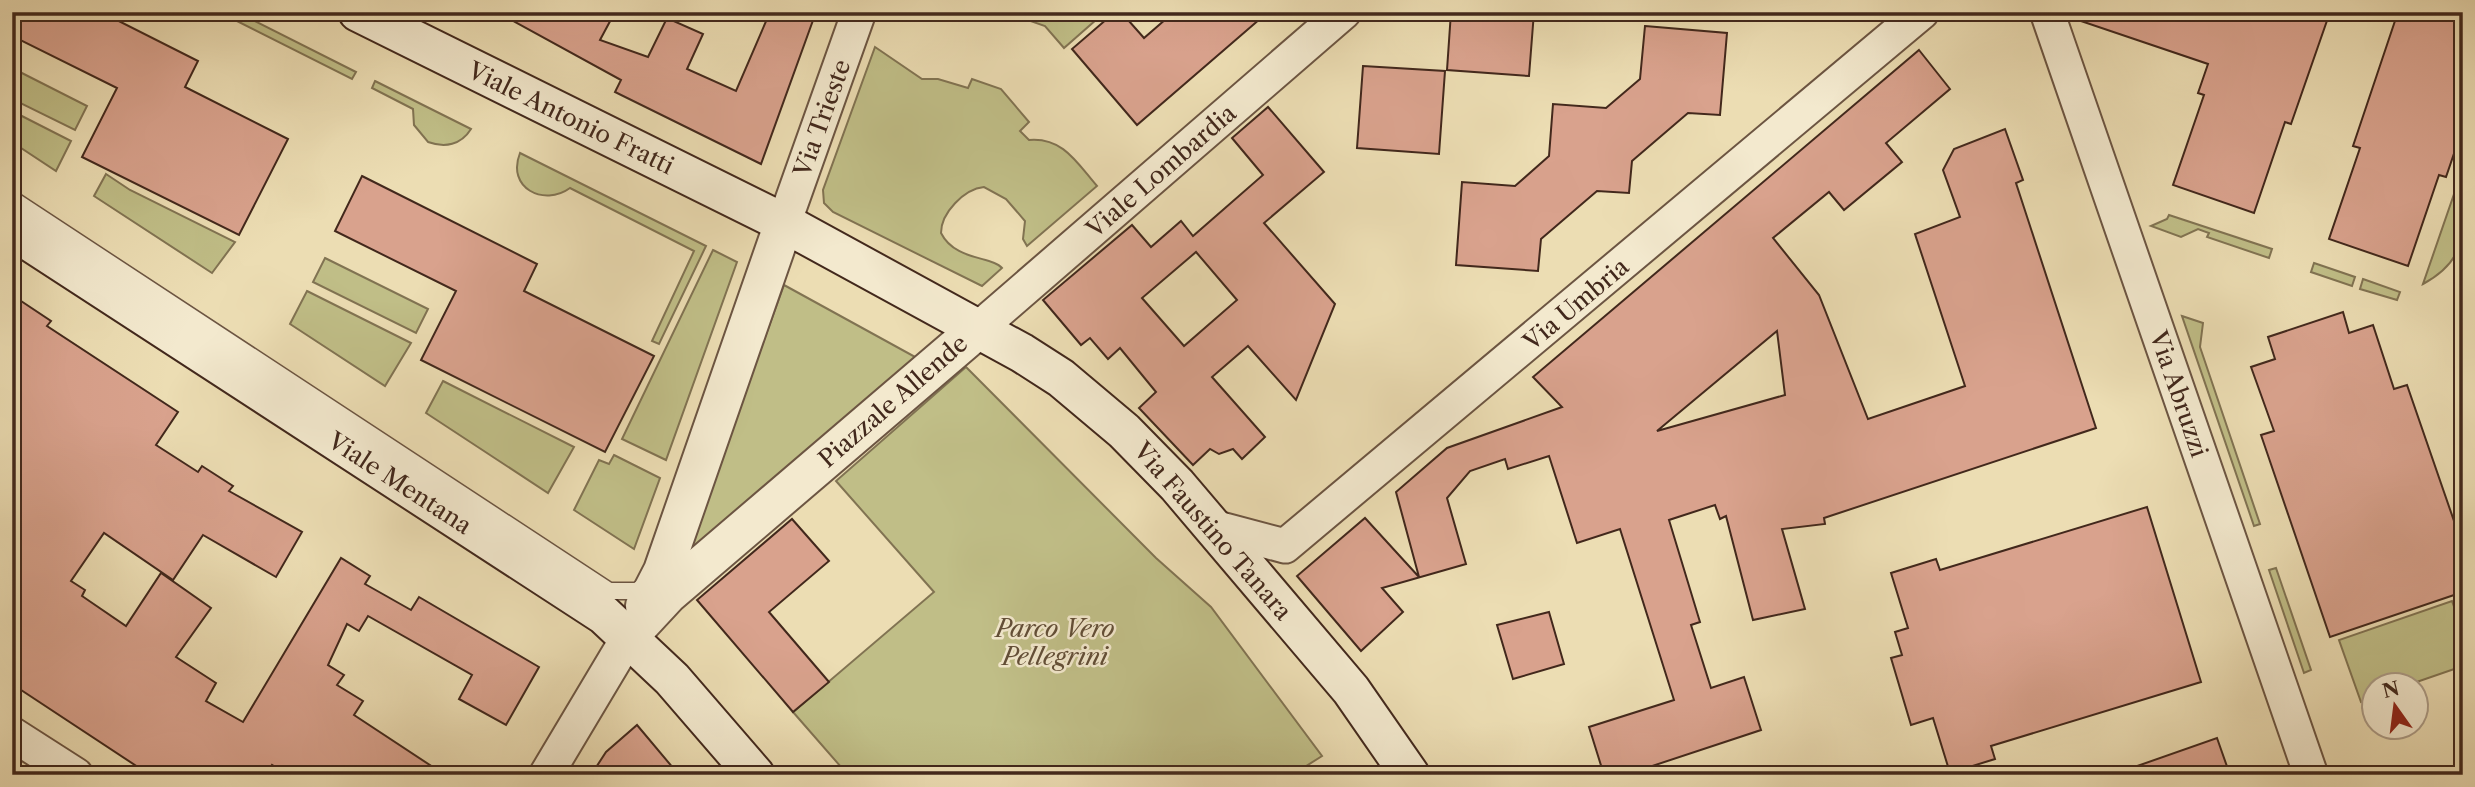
<svg xmlns="http://www.w3.org/2000/svg" width="2475" height="787" font-family="'Libre Caslon Text',serif">
<style>
.green{fill:#c0be87;stroke:#817352;stroke-width:2}
.building{fill:#d9a28d;stroke:#42281c;stroke-width:2;fill-rule:evenodd}
.lines{fill:none;stroke-linecap:round;stroke-linejoin:round}
.service-casing{stroke:#6c5542;stroke-width:19}
.minor-casing{stroke:#6c5542;stroke-width:37}
.tertiary-casing{stroke:#6c5542;stroke-width:42}
.secondary-casing{stroke:#42281c;stroke-width:42}
.service{stroke:#f3e9ce;stroke-width:16}
.minor{stroke:#f3e9ce;stroke-width:33}
.tertiary{stroke:#f3e9ce;stroke-width:38}
.secondary{stroke:#f3e9ce;stroke-width:38}
.labels{text-anchor:middle;dominant-baseline:central;stroke-width:5;stroke-linejoin:round;paint-order:stroke}
.street-label{font-size:24px;fill:#42281c;stroke:#f3e9ce}
.park-label{font-size:24px;font-style:italic;fill:#624e37;stroke:#f3e9ce}
</style>
<rect width="100%" height="100%" fill="#ecddb3"/>
<filter id="stains"><feTurbulence type="fractalNoise" baseFrequency=".00286" numOctaves="4"/><feColorMatrix values="0 0 0 0 .2 0 0 0 0 .09 0 0 0 0 .02 0 0 0 .5 -.17"/></filter>
<radialGradient id="worn" r=".72"><stop offset=".6" stop-color="#630" stop-opacity="0"/><stop offset="1" stop-color="#630" stop-opacity=".3"/></radialGradient>
<g class="green">
<path d="M 219,12 L 237,12 L 356,72 L 352,79 Z"/>
<path d="M 1021,12 L 1105,12 L 1064,48 L 1045,26 L 1019,17 Z"/>
<path d="M 875,47 L 922,79 L 938,79 L 968,88 L 972,79 L 1001,89 L 1029,122 L 1020,131 L 1029,140 C 1063,137 1077,163 1097,186 L 1027,246 L 1023,239 L 1025,221 L 1006,199 L 984,187 C 964,189 941,213 941,233 C 955,261 992,256 1002,268 L 982,286 L 833,212 L 824,203 L 823,190 Z"/>
<path d="M 12,68 L 87,106 L 75,130 L 12,99 Z"/>
<path d="M 375,81 L 471,129 C 461,145 445,148 428,142 L 414,125 L 413,109 L 372,88 Z"/>
<path d="M 12,111 L 71,141 L 56,171 L 12,142 Z"/>
<path d="M 520,153 L 706,246 L 659,344 L 652,341 L 694,251 L 570,188 C 544,207 506,188 520,153 Z"/>
<path d="M 2463,168 C 2463,220 2475,256 2423,284 Z"/>
<path d="M 106,174 L 130,190 L 235,242 L 212,273 L 94,196 Z"/>
<path d="M 2169,215 L 2272,249 L 2269,258 L 2207,237 L 2209,233 L 2198,229 L 2181,237 L 2151,226 L 2167,219 Z"/>
<path d="M 713,250 L 737,262 L 666,460 L 622,439 Z"/>
<path d="M 325,258 L 428,309 L 416,333 L 313,282 Z"/>
<path d="M 2314,263 L 2355,277 L 2352,286 L 2311,272 Z"/>
<path d="M 2363,279 L 2400,292 L 2397,300 L 2360,289 Z"/>
<path d="M 784,285 L 917,358 L 693,549 L 688,549 Z"/>
<path d="M 307,291 L 411,343 L 385,386 L 290,324 Z"/>
<path d="M 2182,316 L 2203,323 L 2200,347 L 2260,524 L 2254,526 Z"/>
<path d="M 966,367 L 1156,558 L 1211,607 L 1322,756 L 1292,775 L 848,775 L 793,712 L 934,592 L 836,481 Z"/>
<path d="M 443,381 L 574,447 L 548,493 L 426,413 Z"/>
<path d="M 614,455 L 660,478 L 634,549 L 574,510 L 599,460 L 609,464 Z"/>
<path d="M 2276,568 L 2311,670 L 2304,673 L 2269,570 Z"/>
<path d="M 2452,601 L 2463,632 L 2463,666 L 2408,685 L 2374,686 L 2373,698 L 2361,702 L 2339,640 Z"/>
</g>
<g class="building">
<path d="M 12,12 L 101,12 L 198,61 L 185,87 L 288,139 L 239,235 L 82,157 L 117,88 L 12,36 Z"/>
<path d="M 497,12 L 615,12 L 600,40 L 648,57 L 667,18 L 703,34 L 687,69 L 736,91 L 770,12 L 816,12 L 761,164 L 615,92 L 621,80 Z"/>
<path d="M 1115,12 L 1121,12 L 1144,38 L 1174,12 L 1268,12 L 1137,125 L 1072,49 Z"/>
<path d="M 1451,12 L 1534,12 L 1529,76 L 1447,70 Z"/>
<path d="M 2068,12 L 2330,12 L 2291,124 L 2285,122 L 2254,213 L 2173,185 L 2204,95 L 2198,93 L 2208,64 L 2069,17 Z"/>
<path d="M 2398,12 L 2463,12 L 2463,127 L 2446,177 L 2439,175 L 2408,266 L 2329,239 L 2360,148 L 2353,146 Z"/>
<path d="M 1645,26 L 1727,33 L 1720,115 L 1688,113 L 1632,161 L 1629,193 L 1597,191 L 1541,239 L 1538,271 L 1456,265 L 1462,182 L 1515,186 L 1549,156 L 1553,104 L 1606,108 L 1640,79 Z"/>
<path d="M 1919,50 L 1950,89 L 1886,143 L 1902,162 L 1844,210 L 1829,192 L 1773,238 L 1819,295 L 1868,419 L 1965,386 L 1915,234 L 1960,217 L 1943,170 L 1954,149 L 2005,129 L 2023,180 L 2016,183 L 2096,428 L 1824,518 L 1825,524 L 1782,529 L 1805,609 L 1753,620 L 1726,516 L 1720,519 L 1715,505 L 1669,520 L 1700,622 L 1691,625 L 1711,688 L 1744,677 L 1761,730 L 1625,775 L 1604,775 L 1589,727 L 1674,700 L 1620,529 L 1577,543 L 1549,456 L 1508,469 L 1505,459 L 1470,471 L 1447,498 L 1466,564 L 1382,588 L 1403,612 L 1361,651 L 1297,576 L 1365,518 L 1419,577 L 1396,492 L 1447,448 L 1562,407 L 1533,377 ZM 1777,331 L 1785,395 L 1657,431 Z"/>
<path d="M 1363,66 L 1445,71 L 1439,154 L 1357,148 Z"/>
<path d="M 1268,107 L 1324,172 L 1264,223 L 1335,304 L 1296,400 L 1248,346 L 1212,377 L 1265,437 L 1242,459 L 1233,449 L 1219,454 L 1210,449 L 1193,465 L 1139,408 L 1156,392 L 1120,348 L 1108,359 L 1090,338 L 1081,345 L 1043,300 L 1132,225 L 1151,247 L 1181,221 L 1193,236 L 1263,175 L 1232,138 ZM 1196,252 L 1237,300 L 1184,346 L 1142,298 Z"/>
<path d="M 362,176 L 537,264 L 524,291 L 654,356 L 605,452 L 421,360 L 456,291 L 335,231 Z"/>
<path d="M 12,295 L 51,321 L 47,326 L 178,412 L 156,445 L 198,472 L 202,466 L 233,486 L 229,491 L 302,532 L 276,577 L 203,535 L 173,580 L 104,533 L 71,581 L 85,590 L 82,596 L 126,626 L 161,573 L 211,608 L 176,657 L 216,683 L 206,701 L 243,722 L 341,558 L 370,576 L 365,584 L 411,610 L 419,597 L 539,667 L 506,725 L 459,699 L 472,675 L 368,616 L 359,631 L 347,624 L 328,665 L 344,675 L 337,685 L 363,701 L 354,715 L 445,775 L 288,775 L 272,765 L 266,775 L 150,775 L 12,684 Z"/>
<path d="M 2343,312 L 2349,333 L 2373,325 L 2394,389 L 2407,385 L 2463,547 L 2463,592 L 2330,637 L 2261,435 L 2274,431 L 2251,367 L 2275,359 L 2268,337 Z"/>
<path d="M 2147,507 L 2201,682 L 1991,746 L 1995,759 L 1950,773 L 1933,718 L 1911,725 L 1891,658 L 1902,655 L 1895,632 L 1908,628 L 1891,573 L 1936,559 L 1940,570 Z"/>
<path d="M 792,519 L 829,561 L 769,612 L 829,682 L 793,712 L 697,600 Z"/>
<path d="M 1549,612 L 1564,664 L 1513,679 L 1497,625 Z"/>
<path d="M 637,725 L 679,775 L 591,775 L 606,752 Z"/>
<path d="M 2217,738 L 2230,775 L 2124,775 L 2123,771 Z"/>
</g>
<g class="lines">
<defs>
<path id="service" d="M 12,199 L 609,591 L 637,591 L 650,581"/>
<g id="minor">
<path d="M 2047,12 L 2311,775"/>
<path d="M 784,223 L 859,12"/>
<path d="M 978,329 L 1344,12"/>
<path d="M 1213,527 L 1285,546 L 1922,12"/>
<path d="M 12,734 L 76,775"/>
<path d="M 546,775 L 629,636"/>
</g>
<g id="tertiary">
<path d="M 645,606 L 663,571 L 784,223"/>
<path d="M 629,636 L 668,594 L 978,329"/>
</g>
<g id="secondary">
<path d="M 358,12 L 784,223 L 1022,353 L 1061,378 L 1124,431 L 1177,485 L 1351,690 L 1410,775"/>
<path d="M 12,230 L 604,615 L 672,679 L 755,775"/>
</g>
</defs>
<use href="#service" class="service-casing"/>
<use href="#minor" class="minor-casing"/>
<use href="#tertiary" class="tertiary-casing"/>
<use href="#secondary" class="secondary-casing"/>
<use href="#service" class="service"/>
<use href="#minor" class="minor"/>
<use href="#tertiary" class="tertiary"/>
<use href="#secondary" class="secondary"/>
</g>
<g class="labels">
<g class="street-label">
<text transform="translate(571 118) rotate(26)">Viale Antonio Fratti</text>
<text transform="translate(822 118) rotate(-70)">Via Trieste</text>
<text transform="translate(1161 171) rotate(-41)">Viale Lombardia</text>
<text transform="translate(1576 304) rotate(-40)">Via Umbria</text>
<text transform="translate(2179 394) rotate(71)">Via Abruzzi</text>
<text transform="translate(893 401) rotate(-41)">Piazzale Allende</text>
<text transform="translate(400 483) rotate(33)">Viale Mentana</text>
<text transform="translate(1213 531) rotate(49)">Via Faustino Tanara</text>
</g>
<g class="park-label">
<text x="1055" y="628">Parco Vero<tspan x="1055" dy="28">Pellegrini</tspan></text>
</g>
</g>
<rect width="2475" height="787" fill="none" stroke="#ecddb3" stroke-width="42"/>
<rect x="14" y="14" width="2447" height="759" fill="none" stroke="#42281c" stroke-width="3.5"/>
<rect x="21" y="21" width="2433" height="745" fill="none" stroke="#42281c" stroke-width="2"/>
<g transform="translate(2395 706) rotate(346)"><circle r="33" fill="#f3e9ce" stroke="#ac9c87" stroke-width="2"/>
<path d="M0-5L12 26L0 18L-12 26Z" fill="#8f2418"/>
<text y="-10" font-size="19" font-weight="bold" text-anchor="middle" fill="#42281c">N</text>
</g>
<rect width="100%" height="100%" filter="url(#stains)"/>
<rect width="100%" height="100%" fill="url(#worn)"/>
</svg>
